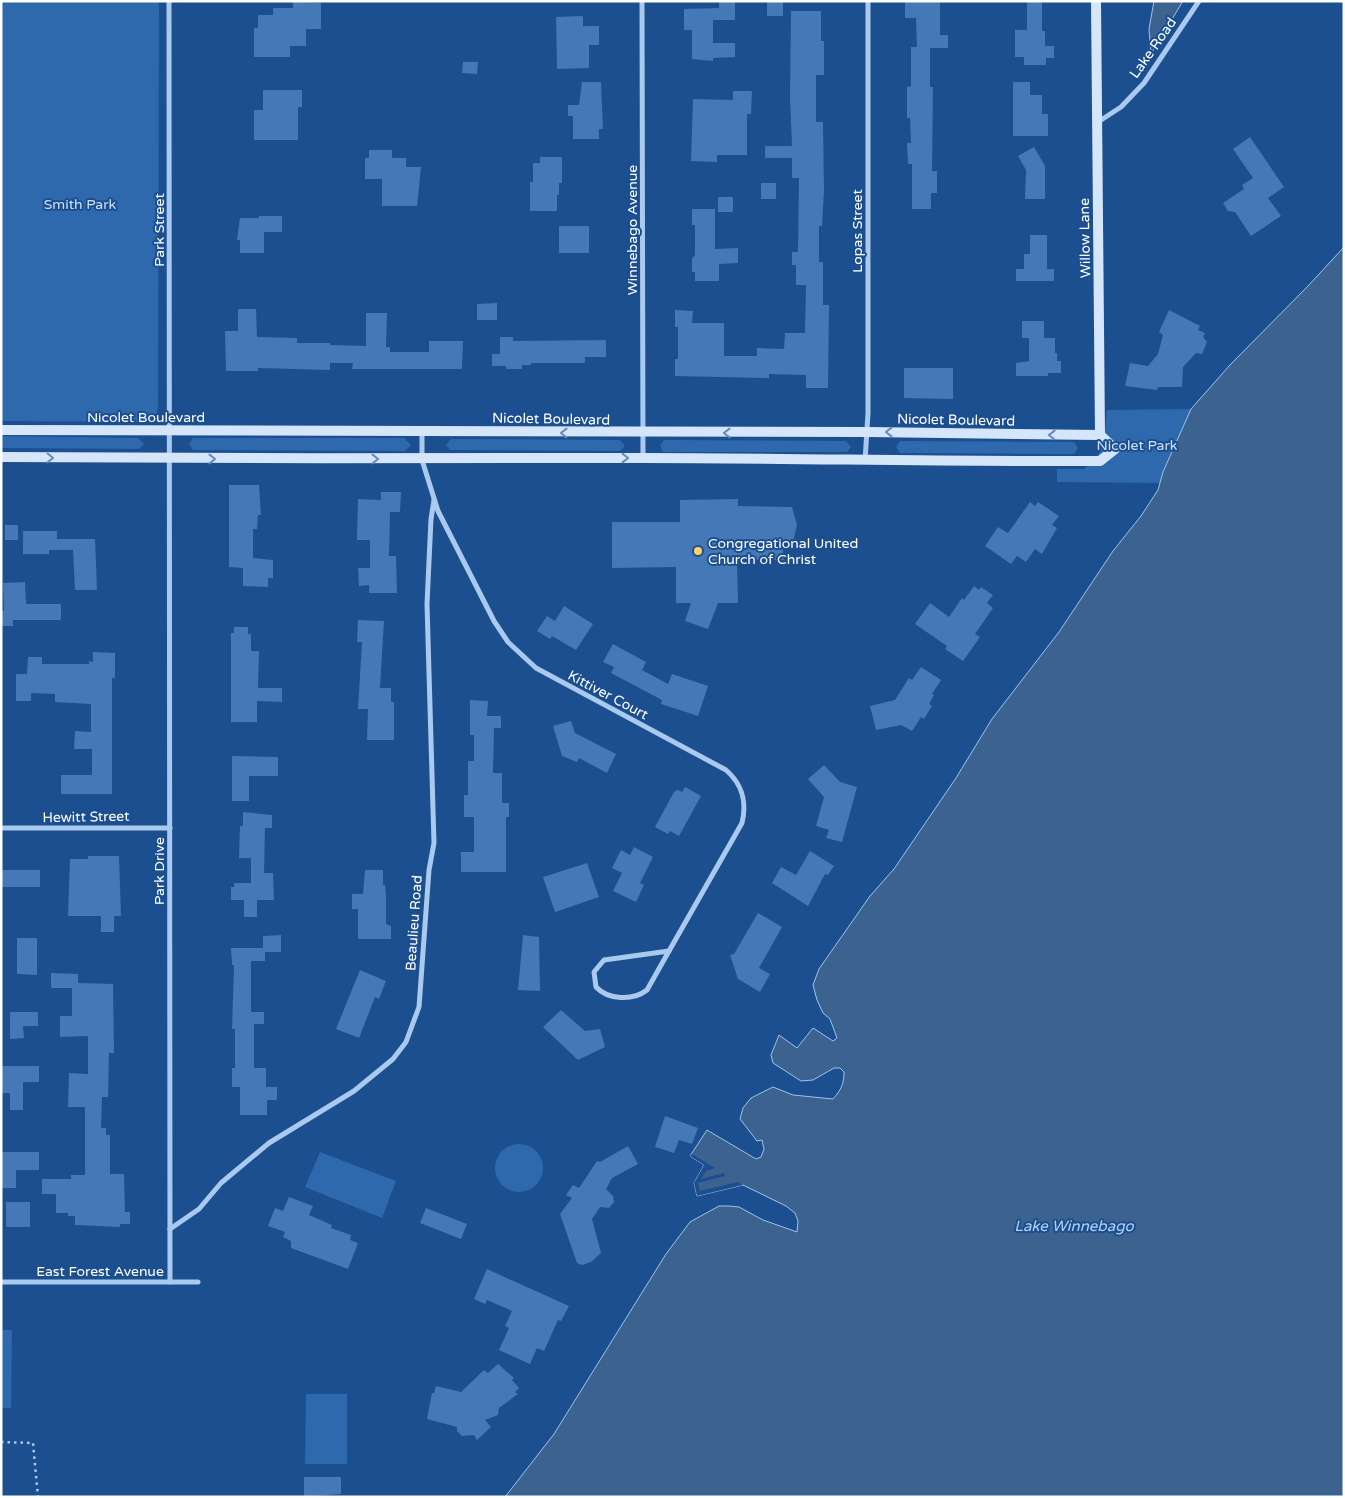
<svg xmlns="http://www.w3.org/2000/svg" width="1345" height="1498" font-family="'Varela Round',sans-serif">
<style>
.green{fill:#2e69ad}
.water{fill:#3c6290;stroke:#9cc4f0}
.pier{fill:#1b4f8f}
.building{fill:#4478b7}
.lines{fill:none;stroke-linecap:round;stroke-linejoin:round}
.path{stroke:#a9c9ee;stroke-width:2.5;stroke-dasharray:2.5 4;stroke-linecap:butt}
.street{stroke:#a9c9ee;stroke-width:5}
.secondary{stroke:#d6e6fa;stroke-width:10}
.oneway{stroke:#668bba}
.poi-dot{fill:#ffd166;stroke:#1b4f8f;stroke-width:2}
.labels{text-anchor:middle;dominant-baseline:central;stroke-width:4;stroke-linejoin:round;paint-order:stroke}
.street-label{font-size:14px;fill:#fff;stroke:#1b4f8f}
.park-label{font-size:14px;fill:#cfe3fa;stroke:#1b4f8f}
.poi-label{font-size:14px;fill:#fff;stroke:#1b4f8f;text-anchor:start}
.water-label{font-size:15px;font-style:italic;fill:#b5d3f5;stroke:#1b4f8f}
</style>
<rect width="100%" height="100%" fill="#1b4f8f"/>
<g class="green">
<path d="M 1,1 L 159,1 L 158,407 L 156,417 L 148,422 L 1,421 Z"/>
<path d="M 1191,409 L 1160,483 L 1057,482 L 1057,469 L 1084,469 L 1099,454 L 1105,430 L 1107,410 Z"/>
<path d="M 1,436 L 138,438 L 144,444 L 139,449 L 1,448 Z"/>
<path d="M 193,438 L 404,438 L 411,445 L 405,451 L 193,450 L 189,444 Z"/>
<path d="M 451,439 L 620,440 L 625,446 L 620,451 L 450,450 L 446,445 Z"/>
<path d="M 664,440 L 846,441 L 851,447 L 847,452 L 663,452 L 660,445 Z"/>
<path d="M 900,441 L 1074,442 L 1078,448 L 1074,454 L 900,453 L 896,447 Z"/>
<circle cx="519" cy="1168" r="24"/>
<path d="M 320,1152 L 396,1181 L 382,1218 L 305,1187 Z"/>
<path d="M 1,1330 L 12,1330 L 11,1408 L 1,1408 Z"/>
<path d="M 306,1394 L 347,1394 L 347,1464 L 305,1464 Z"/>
</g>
<g class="water">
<path d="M 1154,1 L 1183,1 L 1151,54 L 1149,29 Z"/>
<path d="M 1344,247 L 1344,1497 L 505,1497 L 554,1434 L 666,1254 L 690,1222 L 719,1206 L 729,1206 L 739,1207 L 763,1220 L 797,1232 L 798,1221 L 795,1213 L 786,1206 L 743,1185 L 697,1196 L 694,1183 L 704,1165 L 690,1156 L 707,1130 L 756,1159 L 761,1157 L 764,1149 L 762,1140 L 757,1141 L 740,1119 L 743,1108 L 751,1098 L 773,1087 L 793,1095 L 833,1099 C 841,1090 844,1084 844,1072 L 840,1068 L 834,1068 L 813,1080 L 801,1081 L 773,1063 L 771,1055 L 779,1035 L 797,1048 L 813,1028 L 833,1041 L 837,1038 L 830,1019 L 823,1013 L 817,1000 L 813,985 L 819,969 L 870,896 L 894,869 L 956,778 L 992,719 L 1059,632 L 1113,551 L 1141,516 L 1158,490 L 1163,472 L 1191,409 L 1230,365 L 1308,286 Z"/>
</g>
<path class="pier" d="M 692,1154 L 715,1168 L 706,1171 L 701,1179 L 724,1173 L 725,1176 L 698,1183 L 700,1191 L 738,1182 L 743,1185 L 697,1196 L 694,1183 L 704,1165 L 690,1156 Z"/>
<g class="building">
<path d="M 293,1 L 321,3 L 321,29 L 306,29 L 306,46 L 290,46 L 290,57 L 254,57 L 254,28 L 258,28 L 258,15 L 273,15 L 273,8 L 293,8 Z"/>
<rect x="767" y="1" width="16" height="15"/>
<path d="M 905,1 L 940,1 L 940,35 L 948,35 L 948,48 L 930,48 L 930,87 L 933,87 L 932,171 L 937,171 L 937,193 L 931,193 L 931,209 L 912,209 L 912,164 L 908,164 L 907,143 L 911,143 L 910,118 L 907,118 L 907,87 L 911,86 L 911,47 L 917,47 L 916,18 L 905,18 Z"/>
<path d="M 1027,1 L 1042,1 L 1042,31 L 1045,31 L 1045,46 L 1054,46 L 1054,58 L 1046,58 L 1046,65 L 1024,65 L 1024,57 L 1015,57 L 1015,30 L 1027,30 Z"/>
<path d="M 719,2 L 735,2 L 735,20 L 713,20 L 713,43 L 735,43 L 735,57 L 713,58 L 713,61 L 692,59 L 692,30 L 684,30 L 684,9 L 719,8 Z"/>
<path d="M 791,11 L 821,11 L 821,41 L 824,41 L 824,75 L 816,75 L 816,122 L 823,122 L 824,190 L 822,226 L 819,226 L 819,262 L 823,262 L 823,305 L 829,305 L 828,388 L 806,388 L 806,375 L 769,374 L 769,378 L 675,376 L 675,359 L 678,359 L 678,327 L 675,327 L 675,310 L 693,311 L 692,323 L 724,323 L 724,356 L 757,356 L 757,348 L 784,349 L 785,333 L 805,333 L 806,285 L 796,285 L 796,265 L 792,265 L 792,252 L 798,252 L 799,178 L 792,178 L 792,158 L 765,158 L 765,146 L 792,146 L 790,97 Z"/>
<path d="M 583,16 L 583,26 L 599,26 L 599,45 L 589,45 L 589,68 L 557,69 L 556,17 Z"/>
<path d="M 463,62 L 478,62 L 477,74 L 462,73 Z"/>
<path d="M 582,82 L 601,82 L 603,129 L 599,129 L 599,139 L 573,139 L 573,116 L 568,116 L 568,105 L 579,105 Z"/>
<path d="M 1013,82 L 1030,82 L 1030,95 L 1042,95 L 1042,114 L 1048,114 L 1048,136 L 1013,136 Z"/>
<path d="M 263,90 L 302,90 L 302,107 L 298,107 L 298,140 L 254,140 L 254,110 L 263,110 Z"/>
<path d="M 733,91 L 752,91 L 751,114 L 747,114 L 747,155 L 717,155 L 717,162 L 691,161 L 693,99 L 733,100 Z"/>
<path d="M 1250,137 L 1284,187 L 1268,198 L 1281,216 L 1251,236 L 1235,212 L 1228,211 L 1223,203 L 1244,189 L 1242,185 L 1253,178 L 1233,149 Z"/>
<path d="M 1034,147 L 1045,166 L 1045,199 L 1025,199 L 1026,170 L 1018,156 Z"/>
<path d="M 369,150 L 392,150 L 392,158 L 406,158 L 406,167 L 421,167 L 417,206 L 382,206 L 382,179 L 365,179 L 365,158 L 369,158 Z"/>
<path d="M 540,157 L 562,157 L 562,183 L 559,183 L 559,195 L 557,195 L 557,211 L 530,211 L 530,182 L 533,182 L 533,163 L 540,163 Z"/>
<rect x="761" y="183" width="15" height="16"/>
<rect x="718" y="197" width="15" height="15"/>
<path d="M 692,209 L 715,209 L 715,249 L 738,248 L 738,263 L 719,264 L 719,281 L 695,281 L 695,272 L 692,272 L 692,259 L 695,255 L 695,225 L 692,225 Z"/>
<path d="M 259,216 L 282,216 L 282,232 L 264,232 L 264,253 L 240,253 L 240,240 L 237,240 L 240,218 L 259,218 Z"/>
<rect x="559" y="226" width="30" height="27"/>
<path d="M 1030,235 L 1047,235 L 1047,269 L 1054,269 L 1054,281 L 1016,281 L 1016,269 L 1024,269 L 1024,254 L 1030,254 Z"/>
<path d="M 497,303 L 497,320 L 477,320 L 477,304 Z"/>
<path d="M 238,309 L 256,309 L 257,337 L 297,338 L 297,343 L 330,343 L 330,345 L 366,346 L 366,313 L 387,313 L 386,347 L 390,347 L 390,352 L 429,352 L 429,341 L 463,341 L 462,369 L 352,369 L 353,363 L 330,363 L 330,370 L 258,368 L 258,371 L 226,371 L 225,331 L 238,331 Z"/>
<path d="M 1169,310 L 1200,326 L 1198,330 L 1205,333 L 1203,337 L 1207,342 L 1202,354 L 1196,353 L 1183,367 L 1182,387 L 1158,387 L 1157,390 L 1125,386 L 1130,363 L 1148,366 L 1158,354 L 1163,335 L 1159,332 Z"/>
<path d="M 1022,321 L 1044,321 L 1044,338 L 1055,338 L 1055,353 L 1057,353 L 1057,361 L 1061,361 L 1061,373 L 1048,373 L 1048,376 L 1016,376 L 1016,363 L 1029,361 L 1029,338 L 1022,338 Z"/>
<path d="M 500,337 L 513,337 L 513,341 L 606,340 L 606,357 L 585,357 L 585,363 L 531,363 L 531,365 L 522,365 L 522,369 L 506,369 L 506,366 L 492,366 L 492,354 L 500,354 Z"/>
<path d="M 904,368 L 953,368 L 953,399 L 904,398 Z"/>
<path d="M 229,485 L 259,485 L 261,515 L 258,515 L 257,529 L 253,529 L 253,558 L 273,560 L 273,578 L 268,578 L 268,587 L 243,586 L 243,568 L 229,567 Z"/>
<path d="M 381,492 L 401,492 L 400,512 L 390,512 L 389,556 L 396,556 L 397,593 L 369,593 L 369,585 L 359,586 L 358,568 L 370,568 L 370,540 L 357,540 L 358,499 L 381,500 Z"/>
<path d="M 738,499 L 738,506 L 792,507 L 797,525 L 793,542 L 782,542 L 784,560 L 737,560 L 738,603 L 718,603 L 708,629 L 685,621 L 691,603 L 676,603 L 676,567 L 612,568 L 612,522 L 680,522 L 680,500 Z"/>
<path d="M 1030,502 L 1035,506 L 1038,502 L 1059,516 L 1052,525 L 1057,528 L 1042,554 L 1035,549 L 1026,562 L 1017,556 L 1011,564 L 985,546 L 998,527 L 1008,533 Z"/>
<rect x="5" y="525" width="13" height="15"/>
<path d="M 23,531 L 57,531 L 57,539 L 95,539 L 97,590 L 75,590 L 73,550 L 49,550 L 49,554 L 23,554 Z"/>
<path d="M 25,582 L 26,604 L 61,604 L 61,620 L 13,620 L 13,626 L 1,626 L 1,611 L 4,611 L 3,583 Z"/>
<path d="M 974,586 L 979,590 L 981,587 L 993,595 L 987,603 L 993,608 L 975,634 L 980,637 L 963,661 L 945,649 L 947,646 L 915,624 L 930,603 L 949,617 L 962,598 L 964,600 Z"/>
<path d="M 564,606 L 593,624 L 576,650 L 552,636 L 550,639 L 537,631 L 547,616 L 555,621 Z"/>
<path d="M 358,620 L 384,621 L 380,688 L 391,688 L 391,702 L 394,702 L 394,740 L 367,740 L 368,709 L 358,709 L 362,642 L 357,642 Z"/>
<path d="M 234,627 L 248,627 L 248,634 L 251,634 L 251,651 L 259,651 L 258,688 L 282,688 L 282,702 L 257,701 L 257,722 L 231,722 L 231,633 L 234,633 Z"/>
<path d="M 613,644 L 646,662 L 642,670 L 668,684 L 672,674 L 708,686 L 698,716 L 661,704 L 662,700 L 611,673 L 614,667 L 603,662 Z"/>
<path d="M 93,652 L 115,653 L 115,678 L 112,678 L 112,794 L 61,794 L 61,775 L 92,775 L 92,749 L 74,749 L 75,731 L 91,732 L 91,704 L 55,702 L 55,694 L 31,693 L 31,701 L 16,701 L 16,674 L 27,674 L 28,657 L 42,657 L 42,664 L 89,664 L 89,661 L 93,662 Z"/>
<path d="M 921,667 L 941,680 L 932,694 L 934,695 L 929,704 L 932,706 L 924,719 L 921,717 L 912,731 L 901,725 L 876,730 L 870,706 L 895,700 L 909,678 L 912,680 Z"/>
<path d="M 470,700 L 488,701 L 487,716 L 501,716 L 501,728 L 494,728 L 493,773 L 502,773 L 502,803 L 509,803 L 509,817 L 506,817 L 506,872 L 461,872 L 461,852 L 474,852 L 474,817 L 464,817 L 464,795 L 468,795 L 468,761 L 474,761 L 474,735 L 470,735 Z"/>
<path d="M 571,721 L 575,733 L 616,754 L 607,773 L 579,758 L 577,762 L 562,756 L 553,726 Z"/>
<path d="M 232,756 L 278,757 L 278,776 L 249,776 L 249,801 L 232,801 Z"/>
<path d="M 824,765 L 840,782 L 857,787 L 842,842 L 826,838 L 829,830 L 816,826 L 824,797 L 808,779 Z"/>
<path d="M 685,787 L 701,796 L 679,836 L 670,831 L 668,834 L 655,827 L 674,792 L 678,790 L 682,792 Z"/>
<path d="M 243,812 L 272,815 L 272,828 L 265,828 L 264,873 L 273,873 L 274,900 L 257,900 L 257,917 L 244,917 L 244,900 L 231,900 L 231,887 L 234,887 L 234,883 L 251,883 L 251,858 L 239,858 L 240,826 L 243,826 Z"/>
<path d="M 634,847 L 653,857 L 640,883 L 644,885 L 636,902 L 613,891 L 622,873 L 612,868 L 621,850 L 630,855 Z"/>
<path d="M 810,851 L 834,866 L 828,875 L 825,874 L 808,906 L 772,883 L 781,867 L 796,875 Z"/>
<path d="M 88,856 L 119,856 L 121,916 L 114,916 L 114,932 L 101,932 L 101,916 L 68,916 L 70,859 L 88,859 Z"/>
<path d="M 587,863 L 599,897 L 555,912 L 543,877 Z"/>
<rect x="1" y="870" width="39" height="17"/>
<path d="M 365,870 L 383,870 L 383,885 L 385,885 L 386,895 L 386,924 L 391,926 L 391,939 L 358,939 L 358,909 L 352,909 L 352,894 L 363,894 Z"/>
<path d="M 758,913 L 782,927 L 759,968 L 770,974 L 760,992 L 738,979 L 730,955 L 734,954 Z"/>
<path d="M 281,935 L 281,952 L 265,952 L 265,961 L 251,961 L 251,1012 L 264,1012 L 264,1024 L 254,1024 L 254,1068 L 266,1068 L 266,1087 L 277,1087 L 277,1100 L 267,1100 L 267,1115 L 240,1115 L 240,1087 L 232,1087 L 232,1068 L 235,1068 L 235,1029 L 232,1029 L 234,965 L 232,965 L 231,948 L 263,948 L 263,936 Z"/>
<path d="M 523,935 L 539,937 L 540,991 L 518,990 Z"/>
<path d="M 17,938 L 37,938 L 37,975 L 17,974 Z"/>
<path d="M 360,970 L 386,981 L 379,999 L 375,997 L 359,1038 L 336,1029 Z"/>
<path d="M 51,973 L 78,974 L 78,983 L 113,984 L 114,1053 L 109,1053 L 108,1097 L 102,1097 L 101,1128 L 106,1128 L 106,1135 L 110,1135 L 110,1174 L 124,1174 L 125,1212 L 130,1212 L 130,1224 L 120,1224 L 120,1227 L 75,1225 L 75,1216 L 68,1216 L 68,1213 L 56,1213 L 56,1194 L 42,1194 L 42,1179 L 71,1179 L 71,1175 L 85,1175 L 85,1107 L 68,1107 L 69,1073 L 88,1074 L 88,1036 L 60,1037 L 60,1016 L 72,1016 L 72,988 L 51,988 Z"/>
<path d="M 561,1010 L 585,1031 L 600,1029 L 605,1047 L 578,1060 L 543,1027 Z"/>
<path d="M 10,1012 L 38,1012 L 38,1026 L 23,1026 L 24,1038 L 10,1039 Z"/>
<path d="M 1,1066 L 39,1066 L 39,1082 L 23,1082 L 23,1110 L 10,1110 L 10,1093 L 1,1093 Z"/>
<path d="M 665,1116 L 698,1128 L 692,1144 L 679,1140 L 674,1153 L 655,1147 Z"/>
<path d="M 628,1146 L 638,1164 L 612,1178 L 606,1189 L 613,1196 L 614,1202 L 609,1208 L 600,1207 L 592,1219 L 601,1253 L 591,1262 L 582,1265 L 577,1263 L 560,1214 L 572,1198 L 566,1195 L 573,1185 L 579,1188 L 597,1161 L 600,1162 Z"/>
<path d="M 1,1152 L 39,1152 L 39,1170 L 16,1170 L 16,1188 L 1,1188 Z"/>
<path d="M 289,1197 L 313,1206 L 309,1215 L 332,1225 L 331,1228 L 351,1235 L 350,1240 L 358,1243 L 348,1269 L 291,1248 L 291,1241 L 283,1237 L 285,1232 L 268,1226 L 275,1208 L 283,1211 Z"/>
<rect x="6" y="1202" width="24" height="25"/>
<path d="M 426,1208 L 467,1224 L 461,1239 L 420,1223 Z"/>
<path d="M 487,1269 L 569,1306 L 561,1321 L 558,1320 L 544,1351 L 537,1348 L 530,1364 L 499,1350 L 509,1328 L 505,1326 L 512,1311 L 487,1300 L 485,1304 L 474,1299 Z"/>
<path d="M 498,1364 L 514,1378 L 512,1380 L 519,1388 L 515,1392 L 518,1394 L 499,1408 L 498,1415 L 485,1420 L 491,1427 L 477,1440 L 474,1435 L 462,1436 L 457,1431 L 457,1427 L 427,1419 L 432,1393 L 434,1393 L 436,1386 L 461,1392 L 484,1370 L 488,1373 Z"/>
<path d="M 304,1477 L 341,1477 L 341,1494 L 304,1497 Z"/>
</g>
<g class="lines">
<path class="path" d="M 1,1442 L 33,1443 L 38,1497"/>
<g class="street">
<path d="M 169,1 L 170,1282"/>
<path d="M 642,1 L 643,458"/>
<path d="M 1098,122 L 1121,107 L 1144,83 L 1199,1"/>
<path d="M 422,431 L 422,460 L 438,511 L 494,621 L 508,642 L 536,668 L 726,770 C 743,785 747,802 742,823 L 669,951"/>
<path d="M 865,461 L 868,413 L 868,1"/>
<path d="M 1,828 L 170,828"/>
<path d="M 669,951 L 647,990 C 633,1001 608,1000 596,987 L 594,972 L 604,960 Z"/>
<path d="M 170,1229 L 199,1209 L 221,1183 L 269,1143 L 354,1091 L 393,1059 L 406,1042 L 419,1007 L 429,870 L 434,843 L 427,604 L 431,519 L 434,500"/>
<path d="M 1,1282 L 198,1282"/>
</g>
<g class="secondary">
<path d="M 1,430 L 868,432 L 1100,435"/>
<path d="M 1,457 C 215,459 428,458 642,458 C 795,458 947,462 1100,461 L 1115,449 L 1100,435 L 1096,1"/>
</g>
</g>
<defs><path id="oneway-chevron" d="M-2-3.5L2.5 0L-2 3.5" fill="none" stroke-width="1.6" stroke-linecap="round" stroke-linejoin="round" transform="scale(1.25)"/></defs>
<g class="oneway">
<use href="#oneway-chevron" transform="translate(889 432) rotate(-180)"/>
<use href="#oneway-chevron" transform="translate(564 433) rotate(-179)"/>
<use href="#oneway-chevron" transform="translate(727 433) rotate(180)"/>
<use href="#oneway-chevron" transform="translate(1052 435) rotate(-179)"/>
<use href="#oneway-chevron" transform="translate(50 458) rotate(1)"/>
<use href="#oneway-chevron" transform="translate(625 458)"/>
<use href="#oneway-chevron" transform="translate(212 459)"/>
<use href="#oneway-chevron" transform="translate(375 459)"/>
</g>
<circle class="poi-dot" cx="698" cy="551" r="5"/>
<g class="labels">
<g class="street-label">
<text transform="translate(1153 48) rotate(-55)">Lake Road</text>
<text transform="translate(159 230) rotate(-90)">Park Street</text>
<text transform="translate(632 230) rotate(-90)">Winnebago Avenue</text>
<text transform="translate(857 231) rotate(-90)">Lopas Street</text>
<text transform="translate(1085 238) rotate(-91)">Willow Lane</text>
<text x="146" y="417">Nicolet Boulevard</text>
<text transform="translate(551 419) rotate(1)">Nicolet Boulevard</text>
<text transform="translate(956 420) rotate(1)">Nicolet Boulevard</text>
<text transform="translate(608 695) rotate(28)">Kittiver Court</text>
<text transform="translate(86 817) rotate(-1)">Hewitt Street</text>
<text transform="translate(159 871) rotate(-90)">Park Drive</text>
<text transform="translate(414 923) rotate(-86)">Beaulieu Road</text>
<text x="100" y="1271">East Forest Avenue</text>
</g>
<g class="park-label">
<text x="80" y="204">Smith Park</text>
<text x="1137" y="445">Nicolet Park</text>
</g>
<g class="poi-label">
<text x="708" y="543">Congregational United<tspan x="708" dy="16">Church of Christ</tspan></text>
</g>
<g class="water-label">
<text x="1074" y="1226">Lake Winnebago</text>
</g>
</g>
<rect width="1345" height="1498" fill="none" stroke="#ffffff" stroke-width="5"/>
</svg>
